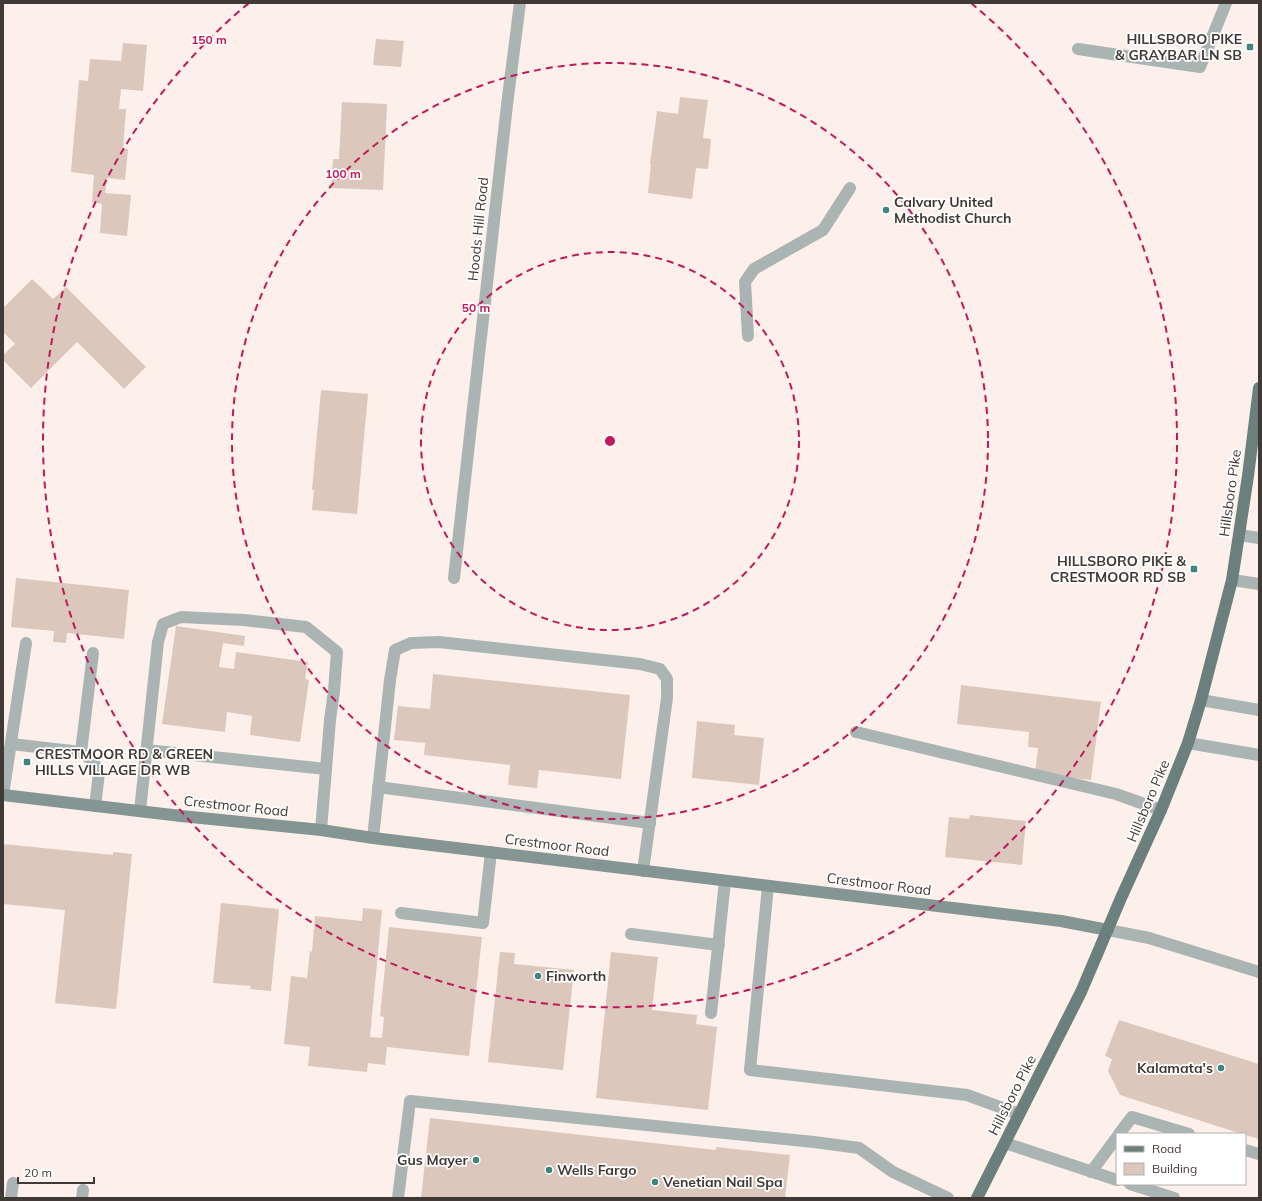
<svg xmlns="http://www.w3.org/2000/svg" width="1262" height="1201" font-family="Mulish,sans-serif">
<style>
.building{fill:#dcc7bc}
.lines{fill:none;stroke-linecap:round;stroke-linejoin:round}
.lane{stroke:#a9b4b3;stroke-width:12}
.street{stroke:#a9b4b3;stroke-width:12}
.secondary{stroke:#849593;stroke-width:12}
.primary{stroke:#6b7f7d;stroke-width:12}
.ring{fill:none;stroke:#c2185b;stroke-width:2;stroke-dasharray:7 5}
.poi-dot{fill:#3f8681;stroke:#fff;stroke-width:1.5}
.labels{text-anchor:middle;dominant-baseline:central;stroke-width:3.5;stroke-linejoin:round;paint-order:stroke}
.poi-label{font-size:14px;font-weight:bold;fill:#413935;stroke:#fff;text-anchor:start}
.street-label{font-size:14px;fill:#413935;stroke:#fff}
.centre{fill:#c2185b;stroke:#fff;stroke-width:2}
.ring-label{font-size:12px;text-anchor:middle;font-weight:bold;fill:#c2185b;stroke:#fff;stroke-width:3.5;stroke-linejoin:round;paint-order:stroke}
</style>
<rect width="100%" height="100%" fill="#fdf0ea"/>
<g class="building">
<path d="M 376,39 L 404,41 L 401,67 L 373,65 Z"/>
<path d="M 123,43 L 147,45 L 143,91 L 121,89 L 119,109 L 126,109 L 123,149 L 128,149 L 125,180 L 107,178 L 105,193 L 131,195 L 127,236 L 100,233 L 102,204 L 92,202 L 94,175 L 71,172 L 79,80 L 88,81 L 90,59 L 121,61 Z"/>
<path d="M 680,97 L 708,100 L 703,138 L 711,139 L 708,169 L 696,168 L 692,199 L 648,193 L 651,164 L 650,164 L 657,111 L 678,114 Z"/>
<path d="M 342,102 L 387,104 L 383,190 L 331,188 L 333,159 L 339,159 Z"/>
<path d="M 32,279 L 53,299 L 66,287 L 146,367 L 124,389 L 77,342 L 31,388 L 3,360 L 3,355 L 15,344 L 3,332 L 3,308 Z"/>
<path d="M 321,390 L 368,394 L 357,514 L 312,510 L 314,490 L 312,490 Z"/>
<path d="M 16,578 L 129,590 L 124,639 L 67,633 L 66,643 L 53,642 L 54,631 L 11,627 Z"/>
<path d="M 176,626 L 245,636 L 244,646 L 223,643 L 219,667 L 234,669 L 236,652 L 308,662 L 305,679 L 309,680 L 300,742 L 250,735 L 252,716 L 227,712 L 225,732 L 162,724 Z"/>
<path d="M 433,674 L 630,695 L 621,779 L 539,770 L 537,788 L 508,785 L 510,765 L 424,755 L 425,743 L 394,740 L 398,706 L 430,709 Z"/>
<path d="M 961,685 L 1101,702 L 1091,780 L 1035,774 L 1038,748 L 1028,747 L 1029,732 L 957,724 Z"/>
<path d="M 697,721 L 735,725 L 734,735 L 764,738 L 759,785 L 692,778 Z"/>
<path d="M 970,815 L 1026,821 L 1022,865 L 945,857 L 949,817 L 969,819 Z"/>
<path d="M 3,844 L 113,855 L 113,852 L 132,854 L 116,1009 L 55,1003 L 65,910 L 3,904 Z"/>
<path d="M 221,903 L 279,909 L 271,991 L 250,989 L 251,986 L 213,983 Z"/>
<path d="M 363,908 L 382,910 L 370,1037 L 382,1038 L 384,1017 L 380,1016 L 389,927 L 482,937 L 469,1056 L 387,1047 L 385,1065 L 368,1063 L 367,1072 L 308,1066 L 310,1047 L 284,1044 L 291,976 L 307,978 L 310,951 L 312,952 L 315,916 L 362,921 Z"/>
<path d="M 500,952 L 515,953 L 514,964 L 574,970 L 563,1070 L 488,1062 Z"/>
<path d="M 611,952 L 658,957 L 652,1010 L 697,1015 L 696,1024 L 717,1027 L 708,1110 L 596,1098 Z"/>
<path d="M 1119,1020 L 1259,1064 L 1259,1139 L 1245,1135 L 1245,1134 L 1242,1134 L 1120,1095 L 1108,1071 L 1112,1059 L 1105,1056 Z"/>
<path d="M 430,1118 L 716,1150 L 716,1147 L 790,1155 L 785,1198 L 421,1198 Z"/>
</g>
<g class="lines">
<g class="lane">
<path d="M 1078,49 L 1200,67 L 1226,3"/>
<path d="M 748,336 L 745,282 L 754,269 L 823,230 L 850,188"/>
<path d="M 1239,535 L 1259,538"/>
<path d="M 1232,580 L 1259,584"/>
<path d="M 1201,700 L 1259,710"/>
<path d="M 856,732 L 1116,794 L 1161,810"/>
<path d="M 1188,743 L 1259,755"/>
<path d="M 11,744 L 81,752 L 93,653"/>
<path d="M 146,750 L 326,769"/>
<path d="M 81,752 L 93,761 L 99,773 L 95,806"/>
<path d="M 378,787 L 650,823"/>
<path d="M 3,795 L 26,643"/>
<path d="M 140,811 L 158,642 L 163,624 L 181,617 L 244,620 L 306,627 L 337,652 L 334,691 L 330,720 L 321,830"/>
<path d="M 373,838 L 390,680 L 395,650 L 411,643 L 439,642 L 640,664 L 660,669 L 667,679 L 667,698 L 643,871"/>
<path d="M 768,886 L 750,1070 L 967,1095 L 1019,1114"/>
<path d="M 401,913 L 483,923 L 491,852"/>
<path d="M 1108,930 L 1149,938 L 1259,972"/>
<path d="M 631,934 L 719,945"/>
<path d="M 711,1013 L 725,881"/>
<path d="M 1119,1134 L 1132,1117 L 1189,1134"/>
<path d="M 1245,1150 L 1259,1154"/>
<path d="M 1091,1172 L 1117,1137"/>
<path d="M 11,1198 L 13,1183"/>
<path d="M 82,1198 L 83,1190"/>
<path d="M 398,1198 L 410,1101 L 814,1142 L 859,1148 L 893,1172 L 948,1198"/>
</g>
<g class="street">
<path d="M 454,578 L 507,105 L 520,3"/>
<path d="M 1005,1143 L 1117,1180"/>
<path d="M 1130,1184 L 1174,1198"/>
</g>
<path class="secondary" d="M 3,795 L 181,816 L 321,830 L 373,838 L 1061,921 L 1108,930"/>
<path class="primary" d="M 977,1198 L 1081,992 L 1121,898 L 1161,810 L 1188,743 L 1201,700 L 1232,580 L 1248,476 L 1259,388"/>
</g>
<g class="ring">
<circle cx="610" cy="441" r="189"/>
<circle cx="610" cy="441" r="378"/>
<path d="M971 3A567 567 0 1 1 249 3"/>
</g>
<g class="poi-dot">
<rect x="1246" y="43" width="8" height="8" rx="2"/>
<circle cx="886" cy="210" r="4"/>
<rect x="1190" y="565" width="8" height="8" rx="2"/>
<rect x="23" y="758" width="8" height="8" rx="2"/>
<circle cx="538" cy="976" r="4"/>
<circle cx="1221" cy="1068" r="4"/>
<circle cx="476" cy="1160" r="4"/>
<circle cx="549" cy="1170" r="4"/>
<circle cx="655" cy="1182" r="4"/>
</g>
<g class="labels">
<g class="poi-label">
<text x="1242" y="39" text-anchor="end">HILLSBORO PIKE<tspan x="1242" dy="16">&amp; GRAYBAR LN SB</tspan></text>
<text x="894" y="202">Calvary United<tspan x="894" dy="16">Methodist Church</tspan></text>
<text x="1186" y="561" text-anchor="end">HILLSBORO PIKE &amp;<tspan x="1186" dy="16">CRESTMOOR RD SB</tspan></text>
<text x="35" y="754">CRESTMOOR RD &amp; GREEN<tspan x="35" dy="16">HILLS VILLAGE DR WB</tspan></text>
<text x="546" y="976">Finworth</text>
<text x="1213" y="1068" text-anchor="end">Kalamata's</text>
<text x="468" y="1160" text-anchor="end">Gus Mayer</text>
<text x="557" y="1170">Wells Fargo</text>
<text x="663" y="1182">Venetian Nail Spa</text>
</g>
<g class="street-label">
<text transform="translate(478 229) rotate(-84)">Hoods Hill Road</text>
<text transform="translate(1230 493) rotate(-82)">Hillsboro Pike</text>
<text transform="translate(1148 801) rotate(-67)">Hillsboro Pike</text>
<text transform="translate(236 806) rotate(6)">Crestmoor Road</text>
<text transform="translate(557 845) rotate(7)">Crestmoor Road</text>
<text transform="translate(879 884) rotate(7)">Crestmoor Road</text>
<text transform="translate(1012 1095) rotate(-63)">Hillsboro Pike</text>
</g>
</g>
<circle cx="610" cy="441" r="6" class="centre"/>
<g class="ring-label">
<text x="209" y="44">150 m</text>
<text x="343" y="178">100 m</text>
<text x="476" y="312">50 m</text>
</g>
<rect width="1262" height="1201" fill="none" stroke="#413935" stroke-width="8"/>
<rect x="1116" y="1133" width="130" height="52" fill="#ffffff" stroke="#b3b0ae"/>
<rect x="1124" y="1146" width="20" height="6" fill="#6b7f7d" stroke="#b3b0ae"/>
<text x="1152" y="1153" font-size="12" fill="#413935">Road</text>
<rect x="1124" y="1163" width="20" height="12" fill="#dcc7bc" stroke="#b3b0ae"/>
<text x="1152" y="1173" font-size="12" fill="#413935">Building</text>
<path d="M18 1177v6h76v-6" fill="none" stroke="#413935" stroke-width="2"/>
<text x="24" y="1177" font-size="12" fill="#413935" stroke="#ffffff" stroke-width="3" paint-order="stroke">20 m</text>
</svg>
